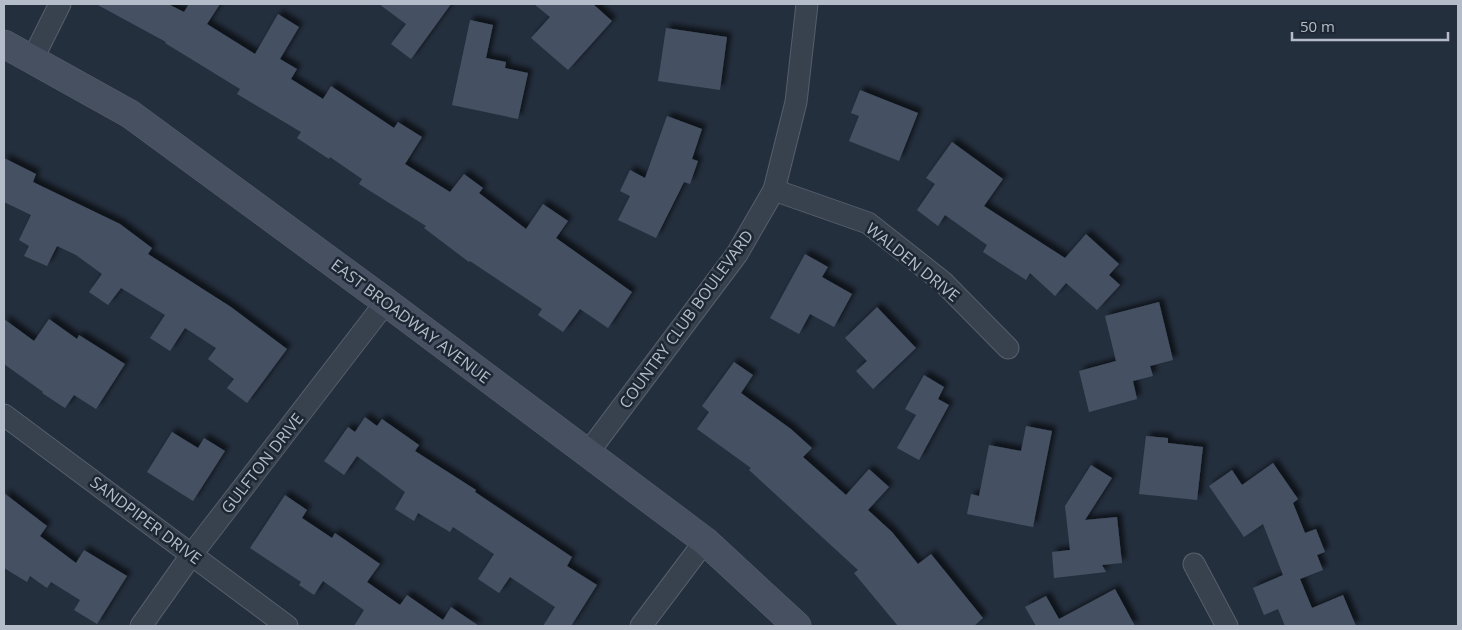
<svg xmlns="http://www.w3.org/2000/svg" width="1462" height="630" font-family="'Open Sans',sans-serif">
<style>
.building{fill:#455162;filter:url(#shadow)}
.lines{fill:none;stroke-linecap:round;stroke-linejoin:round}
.street-casing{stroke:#565f6c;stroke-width:23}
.secondary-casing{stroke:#565f6c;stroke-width:29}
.street{stroke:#38414e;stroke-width:21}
.secondary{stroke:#465061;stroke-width:28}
.labels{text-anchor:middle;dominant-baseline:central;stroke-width:5;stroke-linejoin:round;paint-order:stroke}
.street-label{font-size:16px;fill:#b4bcc9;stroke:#1d2633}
</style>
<defs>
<filter id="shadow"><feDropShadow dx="4.5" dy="-4.5" stdDeviation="2.5" flood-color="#0009"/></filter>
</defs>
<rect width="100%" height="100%" fill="#242f3e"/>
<g class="building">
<path d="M 96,4 L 168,4 L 184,12 L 189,4 L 220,4 L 207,24 L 255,54 L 278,14 L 299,27 L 280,59 L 297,69 L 291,79 L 323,99 L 331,86 L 394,128 L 398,122 L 422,137 L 405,164 L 450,192 L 464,174 L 483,188 L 479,193 L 526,229 L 543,204 L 568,221 L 556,238 L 632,292 L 608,328 L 580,309 L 563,332 L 538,315 L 542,309 L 470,261 L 469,262 L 424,228 L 426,226 L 359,184 L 362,179 L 330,157 L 329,159 L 297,138 L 301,132 L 237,94 L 240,89 L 165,43 L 166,42 Z"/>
<path d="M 379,4 L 451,4 L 411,59 L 391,44 L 406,24 Z"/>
<path d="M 534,4 L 593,4 L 612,21 L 568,70 L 531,38 L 550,17 Z"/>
<path d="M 470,20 L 493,25 L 486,58 L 506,62 L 505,68 L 528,73 L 518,119 L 452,105 Z"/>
<path d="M 666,28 L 727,37 L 720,90 L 658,81 Z"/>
<path d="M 860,90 L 918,113 L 899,161 L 849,141 L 859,116 L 851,113 Z"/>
<path d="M 667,116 L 702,129 L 692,159 L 698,161 L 690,184 L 684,182 L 656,238 L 618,220 L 630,196 L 620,191 L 630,170 L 645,178 Z"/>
<path d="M 952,142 L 1003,179 L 984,206 L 1065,258 L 1086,234 L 1119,264 L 1109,275 L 1120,285 L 1097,310 L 1066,283 L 1055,296 L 1030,273 L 1026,280 L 983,252 L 987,245 L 945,215 L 938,226 L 917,210 L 935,184 L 926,178 Z"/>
<path d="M 4,158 L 36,174 L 33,182 L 120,224 L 152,248 L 148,254 L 231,307 L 287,349 L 247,403 L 227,388 L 234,379 L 208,359 L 216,348 L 185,328 L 170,351 L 150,338 L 165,315 L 121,288 L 108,305 L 89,292 L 102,274 L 76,255 L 57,246 L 47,266 L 24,256 L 29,246 L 19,240 L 31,215 L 4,202 Z"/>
<path d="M 805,254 L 828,267 L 822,277 L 852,294 L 834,327 L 810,314 L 799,334 L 770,318 Z"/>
<path d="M 1159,302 L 1173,360 L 1150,366 L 1153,376 L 1133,381 L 1137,399 L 1089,412 L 1079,371 L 1116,361 L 1105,316 Z"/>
<path d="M 877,307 L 916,348 L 873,389 L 856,371 L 867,361 L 845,338 Z"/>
<path d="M 4,319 L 34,341 L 49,319 L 77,339 L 79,335 L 125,364 L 96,409 L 74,395 L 65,408 L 42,393 L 43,392 L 4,364 Z"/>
<path d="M 734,362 L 753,375 L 741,393 L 791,429 L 812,448 L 803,457 L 846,495 L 869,469 L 889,487 L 868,510 L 892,532 L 918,564 L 931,554 L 983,618 L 974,626 L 898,626 L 854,573 L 858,570 L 749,470 L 751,468 L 697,429 L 709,412 L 702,406 Z"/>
<path d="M 924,375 L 944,387 L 938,399 L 949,405 L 919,460 L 897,448 L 916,415 L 905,409 Z"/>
<path d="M 365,417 L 377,426 L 382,419 L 419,445 L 415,451 L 476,490 L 475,492 L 572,557 L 567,566 L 597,585 L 571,626 L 543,626 L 555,607 L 510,577 L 499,593 L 478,579 L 494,554 L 453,527 L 450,532 L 418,513 L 414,521 L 395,509 L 405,492 L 357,456 L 344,475 L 324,461 L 348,427 L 355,432 Z"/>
<path d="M 1026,426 L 1052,431 L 1033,527 L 967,514 L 971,494 L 979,496 L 989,445 L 1021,451 Z"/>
<path d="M 172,432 L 198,448 L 204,438 L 225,451 L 193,501 L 147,472 Z"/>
<path d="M 1146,436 L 1168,438 L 1168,443 L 1203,447 L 1197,500 L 1139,494 Z"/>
<path d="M 1273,463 L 1298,499 L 1293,503 L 1305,533 L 1316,529 L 1325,552 L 1317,555 L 1323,570 L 1300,579 L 1312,608 L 1343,595 L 1356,626 L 1285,626 L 1278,609 L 1264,615 L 1253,588 L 1283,575 L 1263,524 L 1244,537 L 1209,486 L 1232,470 L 1242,485 Z"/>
<path d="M 1091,465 L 1112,478 L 1085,520 L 1117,517 L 1122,563 L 1102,565 L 1106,572 L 1054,578 L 1052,552 L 1070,550 L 1065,506 Z"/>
<path d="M 4,493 L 47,526 L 40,536 L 76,563 L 84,550 L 127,576 L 97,624 L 74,610 L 80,600 L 51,582 L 47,588 L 30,576 L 27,582 L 4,568 Z"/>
<path d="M 285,495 L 307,510 L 302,518 L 332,538 L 335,533 L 380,564 L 367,582 L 400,605 L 407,595 L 443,620 L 451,607 L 479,626 L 354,626 L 364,610 L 323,581 L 314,595 L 299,585 L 301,582 L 250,548 Z"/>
<path d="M 1115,589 L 1135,626 L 1036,626 L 1025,607 L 1046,596 L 1059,619 Z"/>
</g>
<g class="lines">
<defs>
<g id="street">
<path d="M 32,60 L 60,4"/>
<path d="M 774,190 L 868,223 L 943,282 L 1008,348"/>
<path d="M 4,415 L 287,626"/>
<path d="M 587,454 L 737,254 L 774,190 L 796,102 L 807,4"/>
<path d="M 1194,564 L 1227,626"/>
<path d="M 141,626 L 192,554 L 386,302"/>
<path d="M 641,626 L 705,541"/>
</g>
<path id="secondary" d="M 4,44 L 130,114 L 386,302 L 705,541 L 797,626"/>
</defs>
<use href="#street" class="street-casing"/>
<use href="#secondary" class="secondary-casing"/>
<use href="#street" class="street"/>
<use href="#secondary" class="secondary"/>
</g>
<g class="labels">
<g class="street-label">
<text transform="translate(913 262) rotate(39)">WALDEN DRIVE</text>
<text transform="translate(686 319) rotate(-54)">COUNTRY CLUB BOULEVARD</text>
<text transform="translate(411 321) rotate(37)">EAST BROADWAY AVENUE</text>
<text transform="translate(262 463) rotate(-52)">GULFTON DRIVE</text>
<text transform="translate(146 520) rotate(37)">SANDPIPER DRIVE</text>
</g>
</g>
<rect width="1462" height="630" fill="none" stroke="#b4bcc9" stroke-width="10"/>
<path d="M1292 32v8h156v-8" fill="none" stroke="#b4bcc9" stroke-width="2.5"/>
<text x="1300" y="32" font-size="15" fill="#b4bcc9" stroke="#1d2633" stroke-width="4" paint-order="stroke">50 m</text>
</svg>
